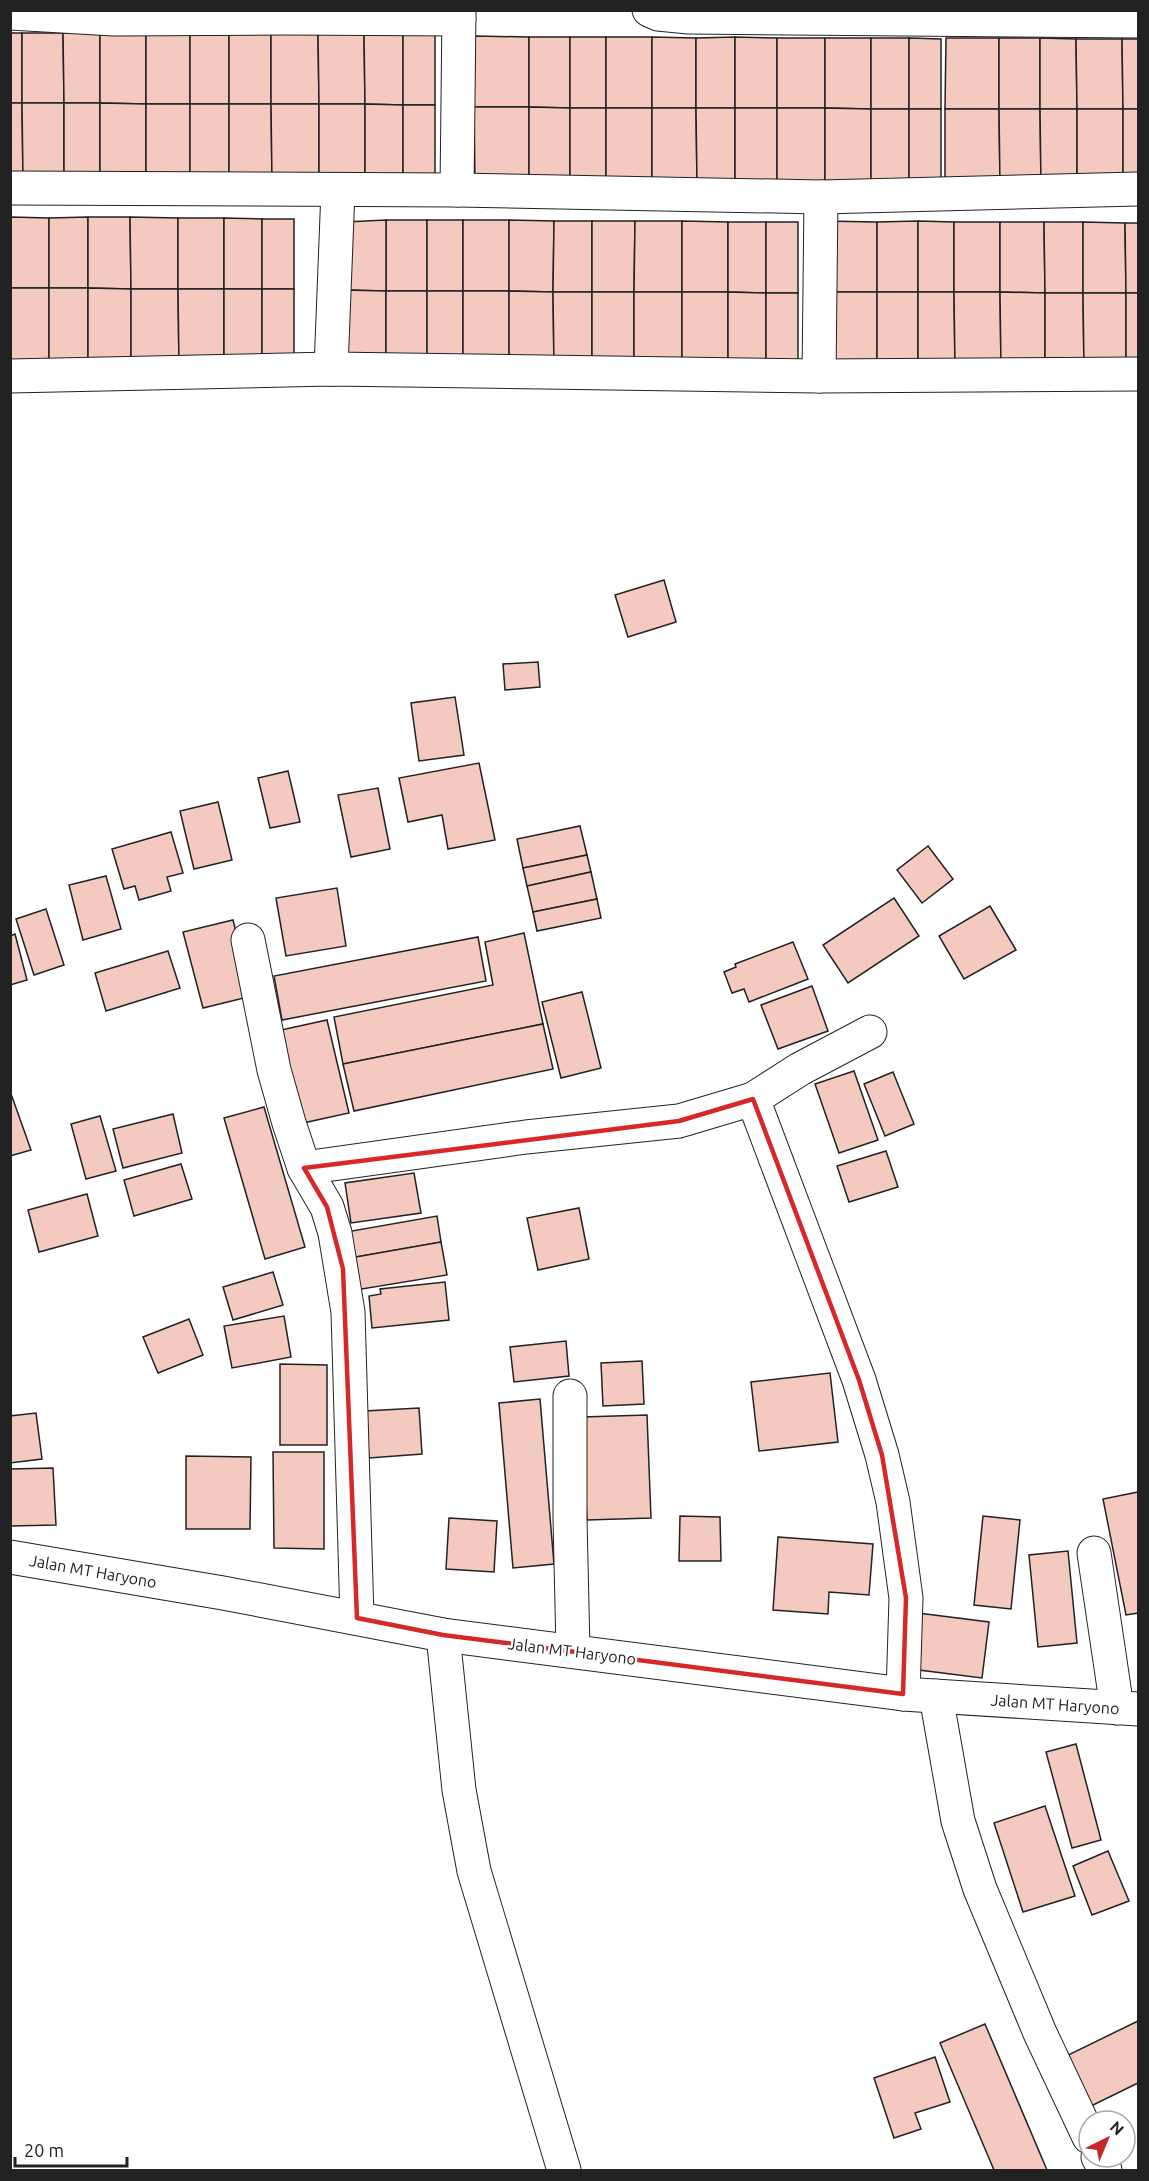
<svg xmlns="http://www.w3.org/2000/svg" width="1149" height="2181" font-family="Ubuntu,sans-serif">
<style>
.building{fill:#f3c9c0;stroke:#222;stroke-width:1.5}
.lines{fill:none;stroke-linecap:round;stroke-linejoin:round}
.street-casing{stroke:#222;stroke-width:35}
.secondary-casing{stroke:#222;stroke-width:35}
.street{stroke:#fff;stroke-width:33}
.secondary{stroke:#fff;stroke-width:33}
.marked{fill:none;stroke:#d62828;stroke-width:4.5;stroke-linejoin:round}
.labels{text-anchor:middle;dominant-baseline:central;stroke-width:4.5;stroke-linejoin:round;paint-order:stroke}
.street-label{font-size:16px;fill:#222;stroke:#fff}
</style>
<rect width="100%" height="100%" fill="#fff"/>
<g class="building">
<rect x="10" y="33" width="12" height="70"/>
<path d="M 22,33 L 63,33 L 64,103 L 22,103 Z"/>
<path d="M 63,33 L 100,33 L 100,103 L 64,103 Z"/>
<path d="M 100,33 L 146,33 L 146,104 L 100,103 Z"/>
<rect x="146" y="33" width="44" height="71"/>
<rect x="190" y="33" width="39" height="71"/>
<rect x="229" y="33" width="42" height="71"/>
<path d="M 271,33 L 318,34 L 319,104 L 271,104 Z"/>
<path d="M 318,34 L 364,34 L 365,104 L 319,104 Z"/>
<path d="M 364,34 L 403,34 L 403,105 L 365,104 Z"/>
<rect x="403" y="34" width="32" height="71"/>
<path d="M 475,36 L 529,37 L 529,107 L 474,107 Z"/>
<path d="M 529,37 L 570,37 L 570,108 L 529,107 Z"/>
<rect x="570" y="37" width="36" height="71"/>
<rect x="606" y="37" width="46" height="71"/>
<path d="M 652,37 L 696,38 L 696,108 L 652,108 Z"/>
<path d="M 735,37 L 735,108 L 696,108 L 696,38 Z"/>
<path d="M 735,37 L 777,38 L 777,108 L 735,108 Z"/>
<rect x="777" y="38" width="48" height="70"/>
<path d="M 825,38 L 871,38 L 871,109 L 825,108 Z"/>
<rect x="871" y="38" width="38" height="71"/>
<path d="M 909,38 L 941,39 L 941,109 L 909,109 Z"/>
<path d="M 946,38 L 999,38 L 999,109 L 945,109 Z"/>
<rect x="999" y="38" width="41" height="71"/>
<path d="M 1040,38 L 1076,39 L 1077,109 L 1040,109 Z"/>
<path d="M 1076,39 L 1122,39 L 1123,109 L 1077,109 Z"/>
<path d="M 1122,39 L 1138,39 L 1138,109 L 1123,109 Z"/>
<path d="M 10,103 L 22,103 L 23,180 L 10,180 Z"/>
<path d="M 22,103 L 64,103 L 64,181 L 23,180 Z"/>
<path d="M 64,103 L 100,103 L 100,180 L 64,181 Z"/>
<path d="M 100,103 L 146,104 L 146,181 L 100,180 Z"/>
<rect x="146" y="104" width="44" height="77"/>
<rect x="190" y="104" width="39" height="77"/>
<path d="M 229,104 L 271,104 L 272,182 L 229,181 Z"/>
<path d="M 271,104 L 319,104 L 319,182 L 272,182 Z"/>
<path d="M 319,104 L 365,104 L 365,181 L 319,182 Z"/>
<path d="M 365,104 L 403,105 L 403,182 L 365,181 Z"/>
<rect x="403" y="105" width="32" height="77"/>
<path d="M 474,107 L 529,107 L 529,184 L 475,184 Z"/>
<path d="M 529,107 L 570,108 L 570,184 L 529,184 Z"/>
<path d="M 570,108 L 606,108 L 606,185 L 570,184 Z"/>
<rect x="606" y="108" width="46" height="77"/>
<path d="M 652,108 L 696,108 L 697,185 L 652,185 Z"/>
<path d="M 696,108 L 735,108 L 735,185 L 697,185 Z"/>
<rect x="735" y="108" width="42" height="77"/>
<rect x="777" y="108" width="48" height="77"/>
<path d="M 825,108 L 871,109 L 871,185 L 825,185 Z"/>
<path d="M 871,109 L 909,109 L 909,186 L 871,185 Z"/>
<rect x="909" y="109" width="32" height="77"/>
<path d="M 945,109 L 999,109 L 1000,186 L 945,186 Z"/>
<path d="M 999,109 L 1040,109 L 1041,186 L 1000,186 Z"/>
<path d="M 1040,109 L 1077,109 L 1077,186 L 1041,186 Z"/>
<rect x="1077" y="109" width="46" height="77"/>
<path d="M 1123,109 L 1138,109 L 1138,187 L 1123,186 Z"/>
<path d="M 10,217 L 49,218 L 49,288 L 10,288 Z"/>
<path d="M 88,217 L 88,288 L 49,288 L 49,218 Z"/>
<path d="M 88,217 L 130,217 L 131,289 L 88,288 Z"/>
<path d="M 130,217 L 178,218 L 178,289 L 131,289 Z"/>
<rect x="178" y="218" width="46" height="71"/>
<path d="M 224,218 L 262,219 L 262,289 L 224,289 Z"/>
<rect x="262" y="219" width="32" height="70"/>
<rect x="386" y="220" width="41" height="71"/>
<path d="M 386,220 L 386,291 L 345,290 L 345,222 Z"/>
<rect x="427" y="220" width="36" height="71"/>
<rect x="463" y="220" width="46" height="71"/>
<path d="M 509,220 L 554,221 L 553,292 L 509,291 Z"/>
<path d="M 554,221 L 592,221 L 592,292 L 553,292 Z"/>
<path d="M 592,221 L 635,221 L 634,292 L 592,292 Z"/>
<path d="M 635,221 L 682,221 L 682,292 L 634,292 Z"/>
<path d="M 682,221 L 728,222 L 728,292 L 682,292 Z"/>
<path d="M 823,221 L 877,222 L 877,292 L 823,292 Z"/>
<path d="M 918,221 L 918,292 L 877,292 L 877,222 Z"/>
<path d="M 918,221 L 954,222 L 954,292 L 918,292 Z"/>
<path d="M 728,222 L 766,222 L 766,293 L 728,292 Z"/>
<rect x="766" y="222" width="32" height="71"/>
<rect x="954" y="222" width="46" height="70"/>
<path d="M 1000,222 L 1044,222 L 1045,293 L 1000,292 Z"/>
<path d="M 1044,222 L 1083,222 L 1083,293 L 1045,293 Z"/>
<path d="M 1083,222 L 1125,223 L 1126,293 L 1083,293 Z"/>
<path d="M 1125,223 L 1138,223 L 1138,293 L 1126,293 Z"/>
<rect x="10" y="288" width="39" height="77"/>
<rect x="49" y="288" width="39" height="77"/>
<path d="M 88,288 L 131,289 L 131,365 L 88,365 Z"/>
<path d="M 131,289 L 178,289 L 179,366 L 131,365 Z"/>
<path d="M 178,289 L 224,289 L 224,366 L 179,366 Z"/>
<rect x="224" y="289" width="38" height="77"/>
<rect x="262" y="289" width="32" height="77"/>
<path d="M 345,290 L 386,291 L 386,368 L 346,361 Z"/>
<rect x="386" y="291" width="41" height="77"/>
<rect x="427" y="291" width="36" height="77"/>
<rect x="463" y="291" width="46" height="77"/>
<path d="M 509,291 L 553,292 L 554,368 L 509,368 Z"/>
<path d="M 553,292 L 592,292 L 592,369 L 554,368 Z"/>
<rect x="592" y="292" width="42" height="77"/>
<rect x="634" y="292" width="48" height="77"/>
<rect x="682" y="292" width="46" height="77"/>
<path d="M 728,292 L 766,293 L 766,370 L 728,369 Z"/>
<rect x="823" y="292" width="54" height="77"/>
<rect x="877" y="292" width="41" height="77"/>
<path d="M 918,292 L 954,292 L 955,369 L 918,369 Z"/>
<path d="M 954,292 L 1000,292 L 1001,369 L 955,369 Z"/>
<path d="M 1000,292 L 1045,293 L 1045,370 L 1001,369 Z"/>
<rect x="766" y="293" width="32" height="77"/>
<path d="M 1045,293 L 1083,293 L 1084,370 L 1045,370 Z"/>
<path d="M 1083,293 L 1126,293 L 1126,370 L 1084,370 Z"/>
<rect x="1126" y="293" width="12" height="77"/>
<path d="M 664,580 L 676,622 L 628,637 L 615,595 Z"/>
<path d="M 538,662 L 540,687 L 505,690 L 503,664 Z"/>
<path d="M 455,697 L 464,755 L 419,761 L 411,703 Z"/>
<path d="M 479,763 L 495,840 L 448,849 L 442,815 L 408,822 L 399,778 Z"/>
<path d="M 288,771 L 300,822 L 270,828 L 258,778 Z"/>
<path d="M 378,788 L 390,849 L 351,857 L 338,795 Z"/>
<path d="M 218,802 L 232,860 L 194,869 L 180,811 Z"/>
<path d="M 580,826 L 587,855 L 523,868 L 517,839 Z"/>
<path d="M 171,832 L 183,873 L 167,877 L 171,891 L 139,900 L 135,886 L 124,889 L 112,849 Z"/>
<path d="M 928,846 L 953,879 L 922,903 L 897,870 Z"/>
<path d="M 587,855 L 591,872 L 527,886 L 523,868 Z"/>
<path d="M 591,872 L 597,899 L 533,912 L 527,886 Z"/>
<path d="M 106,876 L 121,929 L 83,940 L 69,885 Z"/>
<path d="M 337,888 L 346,946 L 286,956 L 276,898 Z"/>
<path d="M 894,898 L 919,936 L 848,983 L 823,945 Z"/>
<path d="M 597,899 L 601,918 L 537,931 L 533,912 Z"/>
<path d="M 990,906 L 1016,950 L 964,979 L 939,936 Z"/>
<path d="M 46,909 L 64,965 L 34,975 L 16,919 Z"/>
<path d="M 233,920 L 252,996 L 203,1008 L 183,932 Z"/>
<path d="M 524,933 L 543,1024 L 343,1064 L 334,1017 L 493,985 L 485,942 Z"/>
<path d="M 15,934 L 27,980 L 10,985 L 10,936 Z"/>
<path d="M 478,937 L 486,981 L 282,1020 L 274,976 Z"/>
<path d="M 793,942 L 808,979 L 749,1002 L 744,989 L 732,993 L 724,972 L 736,967 L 735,964 Z"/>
<path d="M 168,951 L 180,988 L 106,1011 L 95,973 Z"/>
<path d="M 812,986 L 828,1031 L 778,1049 L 761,1005 Z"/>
<path d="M 582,992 L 601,1068 L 561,1078 L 542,1002 Z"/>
<path d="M 327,1020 L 349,1113 L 303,1123 L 281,1030 Z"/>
<path d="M 543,1024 L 553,1069 L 354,1111 L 343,1064 Z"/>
<path d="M 854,1071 L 878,1140 L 839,1153 L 815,1084 Z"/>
<path d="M 893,1072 L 914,1124 L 885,1136 L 864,1084 Z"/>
<path d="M 10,1091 L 31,1150 L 10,1156 Z"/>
<path d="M 264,1107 L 305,1247 L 265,1259 L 224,1118 Z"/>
<path d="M 173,1114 L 182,1153 L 123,1168 L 113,1129 Z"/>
<path d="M 100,1116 L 116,1171 L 86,1179 L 71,1124 Z"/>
<path d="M 886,1151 L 898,1187 L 849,1202 L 837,1166 Z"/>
<path d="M 181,1164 L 192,1199 L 134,1216 L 124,1180 Z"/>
<path d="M 414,1173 L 421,1213 L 351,1223 L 345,1183 Z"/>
<path d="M 87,1194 L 98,1236 L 39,1252 L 28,1210 Z"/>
<path d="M 579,1208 L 589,1259 L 538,1270 L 527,1218 Z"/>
<path d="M 437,1216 L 441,1242 L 350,1258 L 346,1232 Z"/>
<path d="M 441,1242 L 447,1275 L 356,1290 L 350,1258 Z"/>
<path d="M 273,1272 L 283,1305 L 233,1320 L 223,1287 Z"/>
<path d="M 445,1282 L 449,1320 L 372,1328 L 369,1296 L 381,1294 L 380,1289 Z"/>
<path d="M 284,1316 L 291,1357 L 232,1368 L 224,1326 Z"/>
<path d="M 189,1319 L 203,1355 L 158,1373 L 143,1337 Z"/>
<path d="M 566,1341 L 569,1376 L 514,1382 L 510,1347 Z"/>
<path d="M 642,1361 L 644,1404 L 603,1406 L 601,1363 Z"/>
<path d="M 280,1364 L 327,1365 L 327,1445 L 280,1445 Z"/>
<path d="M 830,1373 L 838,1442 L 759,1451 L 751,1382 Z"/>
<path d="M 540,1399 L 554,1564 L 513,1568 L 499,1403 Z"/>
<path d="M 419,1408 L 422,1454 L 369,1458 L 365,1411 Z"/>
<path d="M 36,1413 L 42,1459 L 10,1463 L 10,1416 Z"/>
<path d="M 647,1415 L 651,1518 L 587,1520 L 582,1417 Z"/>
<path d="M 273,1452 L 324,1452 L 324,1549 L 274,1548 Z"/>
<path d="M 186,1456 L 251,1457 L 250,1529 L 186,1529 Z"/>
<path d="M 53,1468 L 56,1525 L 10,1526 L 10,1469 Z"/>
<path d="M 1138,1492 L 1138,1613 L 1126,1615 L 1103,1499 Z"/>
<path d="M 680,1516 L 720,1517 L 721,1561 L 679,1561 Z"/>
<path d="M 983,1516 L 1020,1520 L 1011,1609 L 974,1605 Z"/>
<path d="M 449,1518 L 497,1521 L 494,1572 L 446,1569 Z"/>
<path d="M 778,1537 L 873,1544 L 869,1595 L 829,1592 L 828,1614 L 773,1610 Z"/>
<path d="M 1068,1551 L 1077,1643 L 1038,1647 L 1029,1555 Z"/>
<path d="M 918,1613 L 989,1622 L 982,1678 L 911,1669 Z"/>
<path d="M 1076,1744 L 1101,1840 L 1072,1848 L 1046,1752 Z"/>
<path d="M 1045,1806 L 1075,1896 L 1023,1912 L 994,1823 Z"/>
<path d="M 1108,1851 L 1129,1901 L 1092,1915 L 1073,1866 Z"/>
<path d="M 1138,2021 L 1138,2083 L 1085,2109 L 1060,2059 Z"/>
<path d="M 985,2024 L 1047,2170 L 994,2170 L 940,2043 Z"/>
<path d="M 935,2057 L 950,2102 L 915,2113 L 921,2129 L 894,2138 L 874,2078 Z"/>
</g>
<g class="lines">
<defs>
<g id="street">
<path d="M 649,10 L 658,14 L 689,17 L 1138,21"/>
<path d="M 10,13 L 114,19 L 282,18 L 459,19"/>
<path d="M 10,188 L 457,190 L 821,197 L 1138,189"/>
<path d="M 457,190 L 459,10"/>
<path d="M 331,369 L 338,190"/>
<path d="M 10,376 L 331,369 L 819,376 L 1138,374"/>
<path d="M 819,376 L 821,197"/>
<path d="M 248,940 L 274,1070 L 289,1123 L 304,1168 L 327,1207 L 335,1233 L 348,1312 L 357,1618"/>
<path d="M 753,1099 L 859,1380 L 882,1455 L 893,1502 L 906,1598 L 903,1694"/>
<path d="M 304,1168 L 526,1137 L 679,1121 L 753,1099 L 800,1069 L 870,1032"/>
<path d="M 570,1396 L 570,1518 L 573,1650"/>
<path d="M 1094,1553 L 1117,1708"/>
<path d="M 443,1635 L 459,1790 L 474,1871 L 564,2170"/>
<path d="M 936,1696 L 958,1821 L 980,1889 L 1040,2033 L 1089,2137"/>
<path d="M 1098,2157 L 1105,2170"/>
</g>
<path id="secondary" d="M 10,1557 L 223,1593 L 443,1635 L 903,1694 L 1138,1709"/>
</defs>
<use href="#street" class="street-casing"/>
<use href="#secondary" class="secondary-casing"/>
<use href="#street" class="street"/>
<use href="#secondary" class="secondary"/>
</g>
<path class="marked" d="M 753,1099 L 859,1380 L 882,1455 L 906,1598 L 903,1694 L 443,1635 L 357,1618 L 343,1269 L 327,1207 L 304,1168 L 679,1121 Z"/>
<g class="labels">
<g class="street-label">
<text transform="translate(93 1571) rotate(10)">Jalan MT Haryono</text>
<text transform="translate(572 1651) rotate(7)">Jalan MT Haryono</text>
<text transform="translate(1055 1704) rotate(4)">Jalan MT Haryono</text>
</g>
</g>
<rect width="1149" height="2181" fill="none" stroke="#222222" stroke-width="24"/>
<g transform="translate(1107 2139) rotate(43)"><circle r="28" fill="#ffffff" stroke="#a7a7a7" stroke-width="1.5"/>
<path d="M0-4.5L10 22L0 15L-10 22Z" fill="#c62828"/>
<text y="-9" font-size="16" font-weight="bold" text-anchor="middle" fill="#222222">N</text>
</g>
<path d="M15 2157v9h112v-9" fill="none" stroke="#222222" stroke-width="3"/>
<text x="24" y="2157" font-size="18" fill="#222222" stroke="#ffffff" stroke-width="4.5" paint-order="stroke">20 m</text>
</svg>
